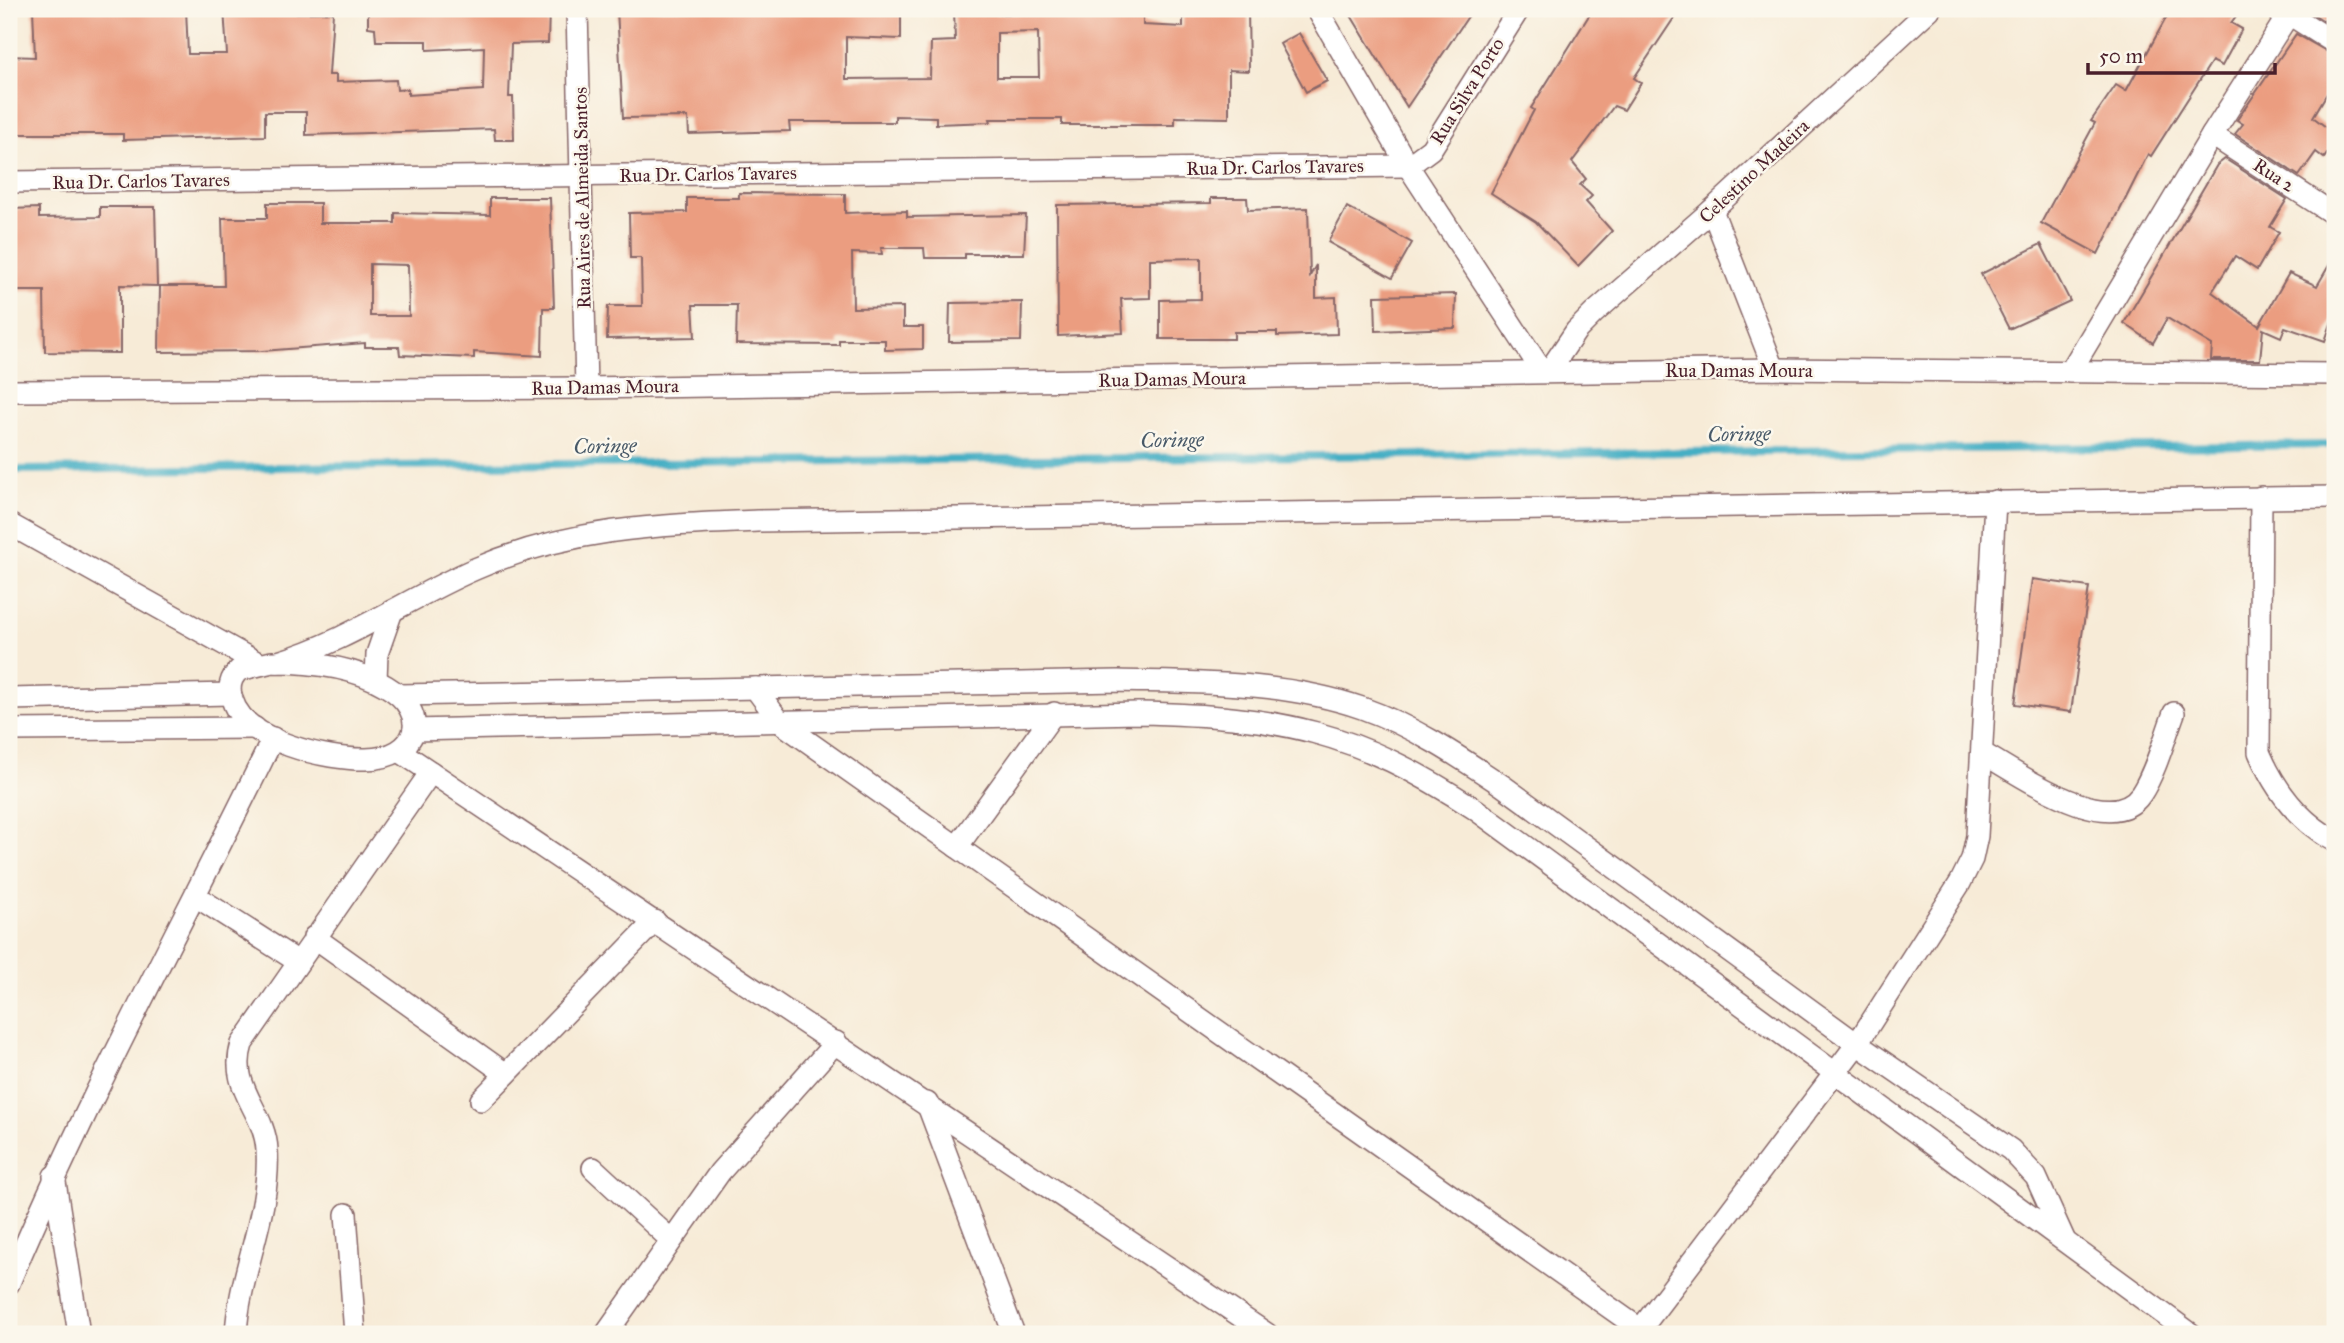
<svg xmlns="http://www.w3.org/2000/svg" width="2344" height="1343" font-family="'IM FELL Great Primer',serif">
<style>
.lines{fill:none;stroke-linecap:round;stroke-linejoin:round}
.stream{stroke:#45afc4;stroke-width:8}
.building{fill:#eb9d80;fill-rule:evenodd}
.street-casing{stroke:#876667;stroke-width:24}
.street{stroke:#fff;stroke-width:21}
.labels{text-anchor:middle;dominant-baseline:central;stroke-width:5;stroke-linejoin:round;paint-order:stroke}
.street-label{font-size:19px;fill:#4a1f2b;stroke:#fbf7ec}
.water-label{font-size:21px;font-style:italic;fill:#485968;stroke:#fbf7ec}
</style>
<rect width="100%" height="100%" fill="#fbf7ec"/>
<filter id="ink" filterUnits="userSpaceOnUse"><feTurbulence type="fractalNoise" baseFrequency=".0143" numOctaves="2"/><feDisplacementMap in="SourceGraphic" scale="14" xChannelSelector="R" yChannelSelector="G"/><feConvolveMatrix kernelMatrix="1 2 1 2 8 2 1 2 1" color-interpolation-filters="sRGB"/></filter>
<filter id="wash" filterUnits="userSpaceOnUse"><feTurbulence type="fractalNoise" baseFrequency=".00686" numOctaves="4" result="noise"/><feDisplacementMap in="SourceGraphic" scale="28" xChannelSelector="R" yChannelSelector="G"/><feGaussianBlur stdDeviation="1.57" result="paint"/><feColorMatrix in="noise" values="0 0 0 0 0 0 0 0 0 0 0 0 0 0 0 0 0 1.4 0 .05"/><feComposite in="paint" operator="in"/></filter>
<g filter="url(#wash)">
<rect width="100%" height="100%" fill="#f7ebd7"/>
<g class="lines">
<path class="stream" d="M 9,470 L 2335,445"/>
</g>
<g id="blocks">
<g class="building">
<path d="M 33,9 L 186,9 L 188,54 L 227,54 L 224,9 L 280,9 L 281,13 L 333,12 L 329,75 L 336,75 L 336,82 L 396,80 L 397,90 L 408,89 L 408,95 L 483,90 L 484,47 L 427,50 L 427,41 L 376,41 L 375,28 L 368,27 L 368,9 L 549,9 L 548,43 L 511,44 L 509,97 L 513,97 L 514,140 L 495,140 L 494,129 L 306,135 L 306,112 L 265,112 L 265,136 L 123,140 L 123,134 L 9,134 L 9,56 L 35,57 Z"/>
<path d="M 617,9 L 901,9 L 901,39 L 846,37 L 846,79 L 930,78 L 931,42 L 955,41 L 954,9 L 996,9 L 996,14 L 1043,13 L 1043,9 L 1143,9 L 1143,25 L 1183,27 L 1183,9 L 1248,9 L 1249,71 L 1229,70 L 1229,118 L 1175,117 L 1175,125 L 1062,125 L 1062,119 L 990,119 L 991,122 L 936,124 L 936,117 L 895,116 L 895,122 L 789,122 L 790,131 L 689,134 L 688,117 L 623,118 ZM 1038,32 L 1039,77 L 997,77 L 997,33 Z"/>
<path d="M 1347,9 L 1473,9 L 1407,107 Z"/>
<path d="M 1593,9 L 1680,9 L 1634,78 L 1641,83 L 1624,110 L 1614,106 L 1572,162 L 1586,179 L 1580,185 L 1592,196 L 1586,202 L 1612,231 L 1578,266 L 1536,222 L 1491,193 L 1534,110 L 1531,108 Z"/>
<path d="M 2171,9 L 2241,9 L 2231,23 L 2242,29 L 2222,66 L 2212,61 L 2151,156 L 2148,154 L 2098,254 L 2041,223 L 2095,123 L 2091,121 L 2116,85 L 2126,91 Z"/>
<path d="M 2312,9 L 2335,9 L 2335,28 L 2310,12 Z"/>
<path d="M 1299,33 L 1327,81 L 1306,92 L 1280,44 Z"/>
<path d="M 2296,34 L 2335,56 L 2335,80 L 2313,117 L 2335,134 L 2335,143 L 2324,158 L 2316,152 L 2299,176 L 2235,134 L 2243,124 L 2237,120 Z"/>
<path d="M 2225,159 L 2287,199 L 2270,227 L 2279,232 L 2257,270 L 2235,256 L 2212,292 L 2259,326 L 2289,273 L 2317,286 L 2335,255 L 2335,312 L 2325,341 L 2285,327 L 2281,337 L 2263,329 L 2260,360 L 2211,360 L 2212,345 L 2167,318 L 2153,343 L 2124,323 L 2217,165 Z"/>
<path d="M 739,193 L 845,194 L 845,213 L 907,211 L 907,217 L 1026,215 L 1024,254 L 965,254 L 965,258 L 925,258 L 924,248 L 881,248 L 882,254 L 852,253 L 853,308 L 903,307 L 903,327 L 923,327 L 923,349 L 885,350 L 885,340 L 839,340 L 839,345 L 736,344 L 737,305 L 693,305 L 695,337 L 607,339 L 608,306 L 642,306 L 641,258 L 630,258 L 629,213 L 687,212 L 687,198 L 739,198 Z"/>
<path d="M 490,198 L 550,198 L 554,308 L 543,308 L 542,356 L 474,352 L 474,358 L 400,355 L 399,347 L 365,347 L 365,343 L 262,351 L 159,352 L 160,286 L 224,286 L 222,218 L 267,218 L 267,203 L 320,203 L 320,223 L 395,223 L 395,213 L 490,215 ZM 370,264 L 408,265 L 409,316 L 370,316 Z"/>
<path d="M 1211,198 L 1247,198 L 1248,210 L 1308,208 L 1310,276 L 1316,265 L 1316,298 L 1336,297 L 1337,334 L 1277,336 L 1277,332 L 1234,332 L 1234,339 L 1160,339 L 1160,300 L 1201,299 L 1201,258 L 1150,259 L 1150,298 L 1121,299 L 1123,333 L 1058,336 L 1057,205 L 1211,203 Z"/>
<path d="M 100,207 L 155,207 L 157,286 L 120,285 L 120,353 L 45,352 L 44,291 L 9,291 L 9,209 L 39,208 L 39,218 L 100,217 Z"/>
<path d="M 1347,207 L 1412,243 L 1392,278 L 1328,242 Z"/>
<path d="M 2041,244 L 2070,301 L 2009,329 L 1981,274 Z"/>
<path d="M 1456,294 L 1455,328 L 1376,331 L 1375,296 Z"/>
<path d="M 1022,302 L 1021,341 L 949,342 L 950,303 Z"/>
<path d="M 2032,579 L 2089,587 L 2071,712 L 2015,704 Z"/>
</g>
</g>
</g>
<g filter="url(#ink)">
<use href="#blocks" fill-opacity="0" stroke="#876667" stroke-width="2"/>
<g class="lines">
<defs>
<g id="street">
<path d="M 577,9 L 586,388"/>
<path d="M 1317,9 L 1408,166 L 1542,371"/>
<path d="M 2289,14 L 2335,43"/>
<path d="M 2212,135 L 2335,215"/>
<path d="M 9,182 L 1408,166 L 1431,149 L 1519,9"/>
<path d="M 1712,210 L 1774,369"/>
<path d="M 1549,371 L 1576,331 L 1594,313 L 1712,210 L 1930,9"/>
<path d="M 2070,372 L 2212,135 L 2292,9"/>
<path d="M 9,391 L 586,388 L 1774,369 L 2335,374"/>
<path d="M 2261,497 L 2259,752 C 2275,790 2298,821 2335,841"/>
<path d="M 9,524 L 258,663"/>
<path d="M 272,662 C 309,662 354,667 386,686 C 432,713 419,758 366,759 C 328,760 244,742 232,699 C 228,688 230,678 239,670 Z"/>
<path d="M 278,662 C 349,641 408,598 475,569 C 569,528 657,525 757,521 L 2335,497"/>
<path d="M 376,680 L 377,654 L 392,611"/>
<path d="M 755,688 L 780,722 L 1647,1334"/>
<path d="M 400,695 L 1118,681 C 1200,683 1284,681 1362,708 C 1413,726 1458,756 1503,786 L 1857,1044 L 2011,1150 L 2036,1177 L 2064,1239"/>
<path d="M 9,699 L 230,694"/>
<path d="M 9,730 L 255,728"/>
<path d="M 414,730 L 1138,713 C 1280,716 1354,730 1475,809 L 2191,1334"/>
<path d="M 401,752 L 1267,1334"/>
<path d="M 1982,753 C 2017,772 2110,840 2141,794 C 2155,773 2165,737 2174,713"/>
<path d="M 957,847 L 1054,713"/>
<path d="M 197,897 L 297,961"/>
<path d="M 314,937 L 506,1074"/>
<path d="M 481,1100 L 655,921"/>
<path d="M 927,1103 L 1014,1334"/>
<path d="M 593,1168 L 670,1239"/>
<path d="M 54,1176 L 79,1334"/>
<path d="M 346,1214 L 355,1334"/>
<path d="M 9,1283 C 87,1097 185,920 273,738"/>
<path d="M 236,1334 C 239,1272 271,1213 267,1150 C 265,1110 228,1088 242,1044 L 431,772"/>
<path d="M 606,1334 L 720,1172 L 836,1042"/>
<path d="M 1637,1334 L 1857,1044 L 1960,883 L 1972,859 L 1977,836 L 1995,501"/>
</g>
</defs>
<use href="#street" class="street-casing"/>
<use href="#street" class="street"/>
</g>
</g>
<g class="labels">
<g class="street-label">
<text transform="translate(1467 91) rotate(-58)">Rua Silva Porto</text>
<text transform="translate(1275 167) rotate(-1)">Rua Dr. Carlos Tavares</text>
<text transform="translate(1754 171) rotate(-43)">Celestino Madeira</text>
<text transform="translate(708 174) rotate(-1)">Rua Dr. Carlos Tavares</text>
<text transform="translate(2274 175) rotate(33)">Rua 2</text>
<text transform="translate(141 181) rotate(-1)">Rua Dr. Carlos Tavares</text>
<text transform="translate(582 198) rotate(-91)">Rua Aires de Almeida Santos</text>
<text x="1739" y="370">Rua Damas Moura</text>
<text transform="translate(1172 379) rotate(-1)">Rua Damas Moura</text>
<text transform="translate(605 387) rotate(-1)">Rua Damas Moura</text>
</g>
<g class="water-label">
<text transform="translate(1739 434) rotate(-1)">Coringe</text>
<text transform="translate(1172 440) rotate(-1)">Coringe</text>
<text transform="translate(605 446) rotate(-1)">Coringe</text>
</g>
</g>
<rect width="2344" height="1343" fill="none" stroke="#fbf7ec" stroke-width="35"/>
<path d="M2088 63v10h187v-10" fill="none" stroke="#4a1f2b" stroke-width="3.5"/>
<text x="2099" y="63" font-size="21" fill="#4a1f2b" stroke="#fbf7ec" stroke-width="5" paint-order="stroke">50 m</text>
</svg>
